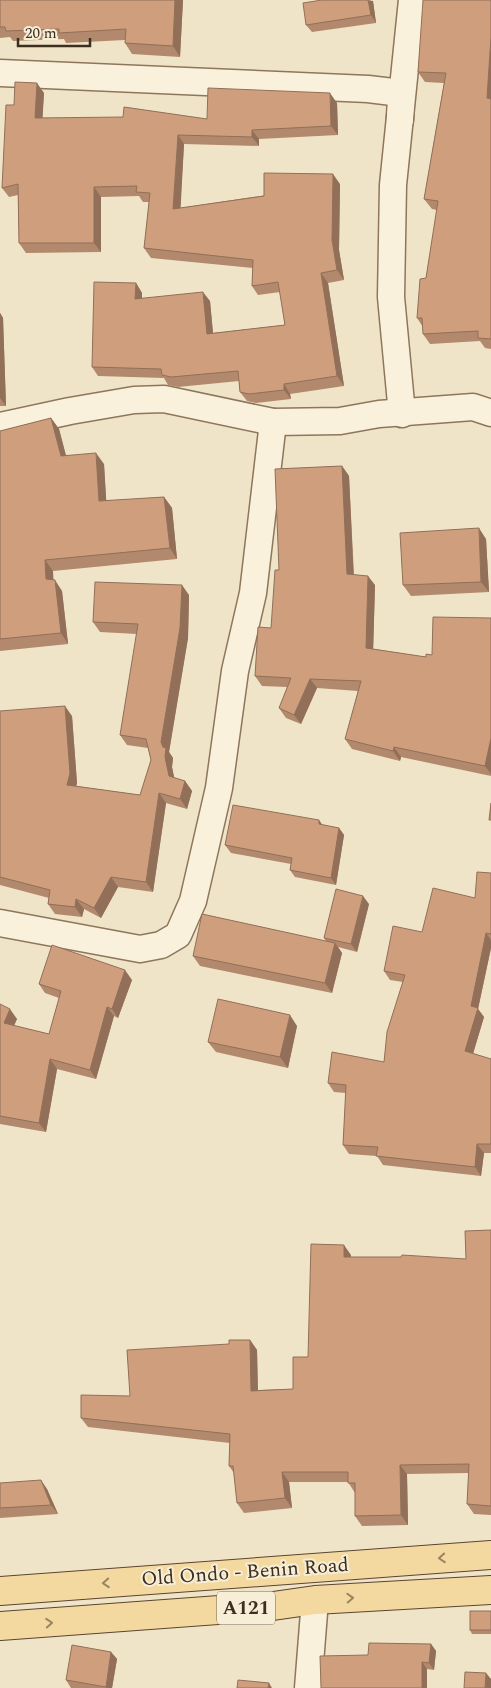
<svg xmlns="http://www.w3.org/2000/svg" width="491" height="1688" font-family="Spectral,serif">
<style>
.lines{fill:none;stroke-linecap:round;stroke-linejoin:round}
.street-casing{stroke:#8d765c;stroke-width:29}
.primary-casing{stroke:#5b4430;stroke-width:30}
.street{stroke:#faf1dc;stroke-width:26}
.primary{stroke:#f3d9a0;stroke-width:28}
.wall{fill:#b2896c}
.shaded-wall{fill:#916f58}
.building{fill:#cf9f7d;stroke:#916f58}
.oneway{stroke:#988460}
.labels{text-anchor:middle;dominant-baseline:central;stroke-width:4;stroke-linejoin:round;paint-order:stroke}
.shield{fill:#f7eed8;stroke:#756857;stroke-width:1}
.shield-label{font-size:19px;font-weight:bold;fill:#3d2e20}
.street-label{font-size:20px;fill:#3d2e20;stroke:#f7eed8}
</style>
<rect width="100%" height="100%" fill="#f0e4c8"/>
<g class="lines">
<defs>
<g id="street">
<path d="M 0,73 L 368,89 L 401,93 L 400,120"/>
<path d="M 402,414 L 391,297 L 393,185 L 412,0"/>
<path d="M 0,426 L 70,411 L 134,400 L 164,399 L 273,422 L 340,421 L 379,414 L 473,407 L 491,413"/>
<path d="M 0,923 L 140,949 L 161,945 L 178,935 L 193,901 L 219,788 L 235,671 L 253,593 L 273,422"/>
<path d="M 308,1688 L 315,1600"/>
</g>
<g id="primary">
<path d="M 0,1591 L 491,1555"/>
<path d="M 0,1626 L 273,1606 L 315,1600 L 491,1590"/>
</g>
</defs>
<use href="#street" class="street-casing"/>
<use href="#primary" class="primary-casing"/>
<use href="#street" class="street"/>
<use href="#primary" class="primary"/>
</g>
<g class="wall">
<path d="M 0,0 L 183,0 L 180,57 L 132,54 L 125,43 L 125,40 L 66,43 L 64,39 L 13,41 L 10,37 L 0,38 Z"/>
<path d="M 491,0 L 491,349 L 485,348 L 480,341 L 430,344 L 423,334 L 423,327 L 417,318 L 426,278 L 437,210 L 432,209 L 424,199 L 444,83 L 425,82 L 418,72 Z"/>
<path d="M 373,1 L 376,23 L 312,32 L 306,25 Z"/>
<path d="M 44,93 L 42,118 L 207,119 L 337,103 L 338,135 L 259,139 L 259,146 L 184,144 L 180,208 L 340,184 L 339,250 L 344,280 L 328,283 L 344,386 L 290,394 L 291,399 L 256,403 L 247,401 L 240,392 L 239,381 L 178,387 L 168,385 L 164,378 L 98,376 L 92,367 L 136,283 L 142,293 L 142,298 L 210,301 L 213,333 L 285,325 L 280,292 L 258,295 L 252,286 L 253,268 L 151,258 L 144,248 L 149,202 L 143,202 L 139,196 L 101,197 L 101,252 L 26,253 L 19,243 L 18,195 L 9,197 L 2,188 L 14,105 Z"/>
<path d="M 0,313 L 3,318 L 6,406 L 0,406 Z"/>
<path d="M 51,418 L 59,429 L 66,456 L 104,464 L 106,501 L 164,497 L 172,508 L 177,559 L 53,571 L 53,580 L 62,591 L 68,644 L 0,651 L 0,431 Z"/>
<path d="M 342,466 L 349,476 L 354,575 L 375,585 L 373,649 L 426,657 L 432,655 L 491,618 L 491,776 L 401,757 L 400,761 L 352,749 L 345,739 L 358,691 L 317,688 L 301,724 L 286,718 L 279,708 L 287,687 L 262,686 L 255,676 L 271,628 L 279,570 Z"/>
<path d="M 486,539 L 489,592 L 411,596 L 403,585 Z"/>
<path d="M 189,595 L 188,638 L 169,752 L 173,758 L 172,767 L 174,778 L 185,781 L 192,791 L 187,809 L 166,803 L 153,892 L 118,887 L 101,918 L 84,909 L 82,917 L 55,914 L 48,904 L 49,898 L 0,885 L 0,711 L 72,716 L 77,783 L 76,786 L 140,795 L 151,760 L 148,748 L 127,745 L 120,735 L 137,634 L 100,632 L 93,622 Z"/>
<path d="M 323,825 L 339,828 L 344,835 L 336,885 L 295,877 L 290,870 L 291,864 L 231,853 L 225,845 Z"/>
<path d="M 491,873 L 491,948 L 478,1009 L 484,1017 L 473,1054 L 491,1059 L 491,1153 L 484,1153 L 481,1176 L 383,1165 L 377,1156 L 349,1154 L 343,1145 L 346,1093 L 334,1092 L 328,1083 L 384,1062 L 403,982 L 390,980 L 384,971 L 422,932 L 475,898 Z"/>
<path d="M 369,904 L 357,952 L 338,947 L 342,953 L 332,993 L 200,966 L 193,956 L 326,941 L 324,938 Z"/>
<path d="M 132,980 L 118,1018 L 114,1016 L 96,1079 L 57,1069 L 46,1132 L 0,1124 L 0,1004 L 17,1019 L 14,1026 L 49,1034 L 59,998 L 45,993 L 39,984 Z"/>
<path d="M 297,1026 L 288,1068 L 216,1052 L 208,1042 Z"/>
<path d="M 491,1230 L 491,1515 L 474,1514 L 467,1504 L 469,1473 L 407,1474 L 408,1525 L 362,1526 L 355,1516 L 355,1493 L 348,1482 L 289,1482 L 292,1508 L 244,1513 L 237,1503 L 234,1473 L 229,1466 L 230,1443 L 88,1427 L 81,1418 L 130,1396 L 229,1344 L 250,1340 L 257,1350 L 258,1390 L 293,1389 L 308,1357 L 351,1255 L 351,1257 L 466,1259 Z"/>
<path d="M 0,1483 L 47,1489 L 58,1514 L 0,1518 Z"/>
<path d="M 491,1611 L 491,1634 L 472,1634 L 470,1630 Z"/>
<path d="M 431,1644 L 436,1651 L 434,1670 L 427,1669 L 427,1688 L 321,1688 L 368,1655 Z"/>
<path d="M 111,1652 L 117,1659 L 112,1688 L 71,1688 L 66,1680 Z"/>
</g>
<g class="shaded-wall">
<path d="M 175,0 L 183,0 L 180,57 L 173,46 Z"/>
<path d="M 368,0 L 373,1 L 376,23 L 371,15 Z"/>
<path d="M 491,37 L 491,103 L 487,98 Z"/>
<path d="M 37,83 L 44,93 L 42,128 L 35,118 Z"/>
<path d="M 330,93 L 337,103 L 338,135 L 331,126 Z"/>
<path d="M 252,130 L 259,139 L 259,146 L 252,137 Z"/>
<path d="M 178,135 L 184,144 L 180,219 L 173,209 Z"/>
<path d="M 333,174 L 340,184 L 339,250 L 344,280 L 337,270 L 332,240 Z"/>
<path d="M 94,187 L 101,197 L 101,252 L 94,243 Z"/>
<path d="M 321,273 L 328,283 L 344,386 L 337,376 Z"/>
<path d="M 136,283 L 142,293 L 142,308 L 135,299 Z"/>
<path d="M 203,292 L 210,301 L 214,344 L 207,334 Z"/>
<path d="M 0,313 L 3,318 L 6,406 L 0,398 Z"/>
<path d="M 284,384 L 290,394 L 291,399 L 284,390 Z"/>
<path d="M 51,418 L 59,429 L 69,467 L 61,456 Z"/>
<path d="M 96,453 L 104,464 L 107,512 L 99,501 Z"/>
<path d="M 342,466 L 349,476 L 354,584 L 347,574 Z"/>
<path d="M 164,497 L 172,508 L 177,559 L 170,548 Z"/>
<path d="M 479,528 L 486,539 L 489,592 L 481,582 Z"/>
<path d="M 45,560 L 53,571 L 54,590 L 46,579 Z"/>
<path d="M 368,576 L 375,585 L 373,657 L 366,648 Z"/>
<path d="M 55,580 L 62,591 L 68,644 L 61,633 Z"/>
<path d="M 182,585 L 189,595 L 188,638 L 169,752 L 173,758 L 172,767 L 176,786 L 169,776 L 161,742 Z"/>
<path d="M 310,679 L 317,688 L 301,724 L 294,715 Z"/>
<path d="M 65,706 L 72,716 L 77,783 L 74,795 L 67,785 Z"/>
<path d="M 491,738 L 491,774 L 485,766 Z"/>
<path d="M 394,747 L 401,757 L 400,761 L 393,751 Z"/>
<path d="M 185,781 L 192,791 L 187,809 L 180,799 Z"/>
<path d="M 159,793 L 166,803 L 153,892 L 146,882 Z"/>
<path d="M 319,820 L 324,827 L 319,824 Z"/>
<path d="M 339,828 L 344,835 L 336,885 L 331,878 Z"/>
<path d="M 111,877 L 118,887 L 101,918 L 94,908 Z"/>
<path d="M 363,896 L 369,904 L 357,952 L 351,944 Z"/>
<path d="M 76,899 L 84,909 L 82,917 L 75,907 Z"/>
<path d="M 486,933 L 491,940 L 491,948 L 478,1009 L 484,1017 L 471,1060 L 465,1051 L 471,1006 Z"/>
<path d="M 335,943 L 342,953 L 332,993 L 325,983 Z"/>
<path d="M 125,970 L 132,980 L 118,1018 L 112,1009 Z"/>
<path d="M 107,1007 L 114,1016 L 96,1079 L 90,1070 Z"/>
<path d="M 10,1009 L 17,1019 L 10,1033 L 4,1023 Z"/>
<path d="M 290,1015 L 297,1026 L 288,1068 L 280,1057 Z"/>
<path d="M 50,1059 L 57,1069 L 46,1132 L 39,1123 Z"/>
<path d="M 477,1144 L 484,1153 L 481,1176 L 475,1167 Z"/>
<path d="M 344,1245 L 351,1255 L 351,1266 L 344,1257 Z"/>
<path d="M 250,1340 L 257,1350 L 258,1400 L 251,1391 Z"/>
<path d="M 400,1465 L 407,1474 L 408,1525 L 401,1515 Z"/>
<path d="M 282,1472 L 289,1482 L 292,1508 L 285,1498 Z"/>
<path d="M 41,1480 L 47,1489 L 58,1514 L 51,1505 Z"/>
<path d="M 431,1644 L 436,1651 L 434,1670 L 429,1663 Z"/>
<path d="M 111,1652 L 117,1659 L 112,1688 L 107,1688 L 106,1687 Z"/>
<path d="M 422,1662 L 427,1669 L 427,1688 L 422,1688 Z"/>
<path d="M 486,1673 L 491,1679 L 491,1688 L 485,1688 Z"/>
<path d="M 269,1683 L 272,1688 L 268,1688 Z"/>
</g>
<g class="building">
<path d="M 0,0 L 175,0 L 173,46 L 125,43 L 126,29 L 59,33 L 59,29 L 6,31 L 5,27 L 0,27 Z"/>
<path d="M 322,0 L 368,0 L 371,15 L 306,25 L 303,3 Z"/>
<path d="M 423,0 L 491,0 L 491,37 L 487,98 L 491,99 L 491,339 L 478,338 L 478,331 L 423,334 L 422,318 L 417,318 L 420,279 L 426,278 L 438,201 L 424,199 L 446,73 L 418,72 Z"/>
<path d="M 15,82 L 37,83 L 35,118 L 123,117 L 124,107 L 207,119 L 208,88 L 330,93 L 331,126 L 252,130 L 252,137 L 178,135 L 173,209 L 264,196 L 264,173 L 333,174 L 332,240 L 337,270 L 321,273 L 337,376 L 284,384 L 284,390 L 249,394 L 240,392 L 238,371 L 171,377 L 162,375 L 161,369 L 92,367 L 94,282 L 136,283 L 135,299 L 203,292 L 207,334 L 285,325 L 278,282 L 252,286 L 253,260 L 144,248 L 150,193 L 136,192 L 137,186 L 94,187 L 94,243 L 19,243 L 18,184 L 2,188 L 6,105 L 14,105 Z"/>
<path d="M 51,418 L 61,456 L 96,453 L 99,501 L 164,497 L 170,548 L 45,560 L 46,579 L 55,580 L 61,633 L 0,639 L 0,431 Z"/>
<path d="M 342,466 L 347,574 L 368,576 L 366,648 L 426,657 L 426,654 L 432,655 L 433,617 L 491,618 L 491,738 L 485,766 L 394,747 L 393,751 L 345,739 L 361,681 L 310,679 L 294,715 L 279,708 L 291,678 L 255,676 L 258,627 L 271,628 L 275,570 L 279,570 L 275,469 Z"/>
<path d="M 479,528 L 481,582 L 403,585 L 400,533 Z"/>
<path d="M 95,582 L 182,585 L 180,628 L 161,742 L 163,747 L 166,748 L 165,757 L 169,776 L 185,781 L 180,799 L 159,793 L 146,882 L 111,877 L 94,908 L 76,899 L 75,907 L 48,904 L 50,890 L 0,877 L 0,711 L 65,706 L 70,773 L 67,785 L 140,795 L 151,760 L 146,739 L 120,735 L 138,624 L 93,622 Z"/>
<path d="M 491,803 L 491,820 L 489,820 Z"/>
<path d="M 233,805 L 319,820 L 319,824 L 339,828 L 331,878 L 290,870 L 292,858 L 225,845 Z"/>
<path d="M 477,872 L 491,873 L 491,934 L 486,933 L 471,1006 L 478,1008 L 465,1051 L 491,1059 L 491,1144 L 477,1144 L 475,1167 L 376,1156 L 378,1147 L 343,1145 L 346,1085 L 328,1083 L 332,1052 L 384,1062 L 387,1032 L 405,975 L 384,971 L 393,926 L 422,932 L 433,888 L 475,898 Z"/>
<path d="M 336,889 L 363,896 L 351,944 L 324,938 Z"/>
<path d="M 202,914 L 335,943 L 325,983 L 193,956 Z"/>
<path d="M 52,945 L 125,970 L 112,1009 L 107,1007 L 90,1070 L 50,1059 L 39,1123 L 0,1116 L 0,1004 L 10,1009 L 4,1023 L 49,1034 L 61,991 L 39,984 Z"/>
<path d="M 218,999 L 290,1015 L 280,1057 L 208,1042 Z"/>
<path d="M 491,1230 L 491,1506 L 467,1504 L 469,1464 L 400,1465 L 401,1515 L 355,1516 L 355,1483 L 348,1483 L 348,1472 L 282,1472 L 285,1498 L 237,1503 L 233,1466 L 229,1466 L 230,1434 L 81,1418 L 81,1395 L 130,1396 L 127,1350 L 229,1344 L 229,1340 L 250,1340 L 251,1391 L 293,1389 L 293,1357 L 308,1357 L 311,1244 L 344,1245 L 344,1257 L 401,1257 L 402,1255 L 466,1259 L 465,1231 Z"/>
<path d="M 41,1480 L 51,1505 L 0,1508 L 0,1483 Z"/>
<rect x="470" y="1611" width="21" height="19"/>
<path d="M 369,1643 L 431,1644 L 429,1663 L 422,1662 L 422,1688 L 321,1688 L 320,1656 L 368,1655 Z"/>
<path d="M 72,1645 L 111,1652 L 106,1687 L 66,1680 Z"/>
<path d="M 465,1672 L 486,1673 L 485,1688 L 464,1688 Z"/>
<path d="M 238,1680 L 269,1683 L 268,1688 L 237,1688 Z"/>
</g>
<defs><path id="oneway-chevron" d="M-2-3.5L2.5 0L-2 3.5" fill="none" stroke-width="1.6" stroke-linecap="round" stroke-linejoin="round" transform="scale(1.25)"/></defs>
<g class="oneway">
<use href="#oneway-chevron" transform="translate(442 1558) rotate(176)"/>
<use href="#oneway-chevron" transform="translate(106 1583) rotate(176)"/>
<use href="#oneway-chevron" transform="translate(350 1598) rotate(-3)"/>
<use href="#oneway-chevron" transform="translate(49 1623) rotate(-4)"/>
</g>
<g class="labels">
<rect class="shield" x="217" y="1591.5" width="58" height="33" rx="4"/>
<g class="shield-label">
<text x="246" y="1608">A121</text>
</g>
<g class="street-label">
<text transform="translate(245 1572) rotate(-4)">Old Ondo - Benin Road</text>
</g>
</g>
<path d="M18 38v8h72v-8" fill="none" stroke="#3d2e20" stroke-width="2.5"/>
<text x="25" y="38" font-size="15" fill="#3d2e20" stroke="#f7eed8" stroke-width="4" paint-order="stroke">20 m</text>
</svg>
